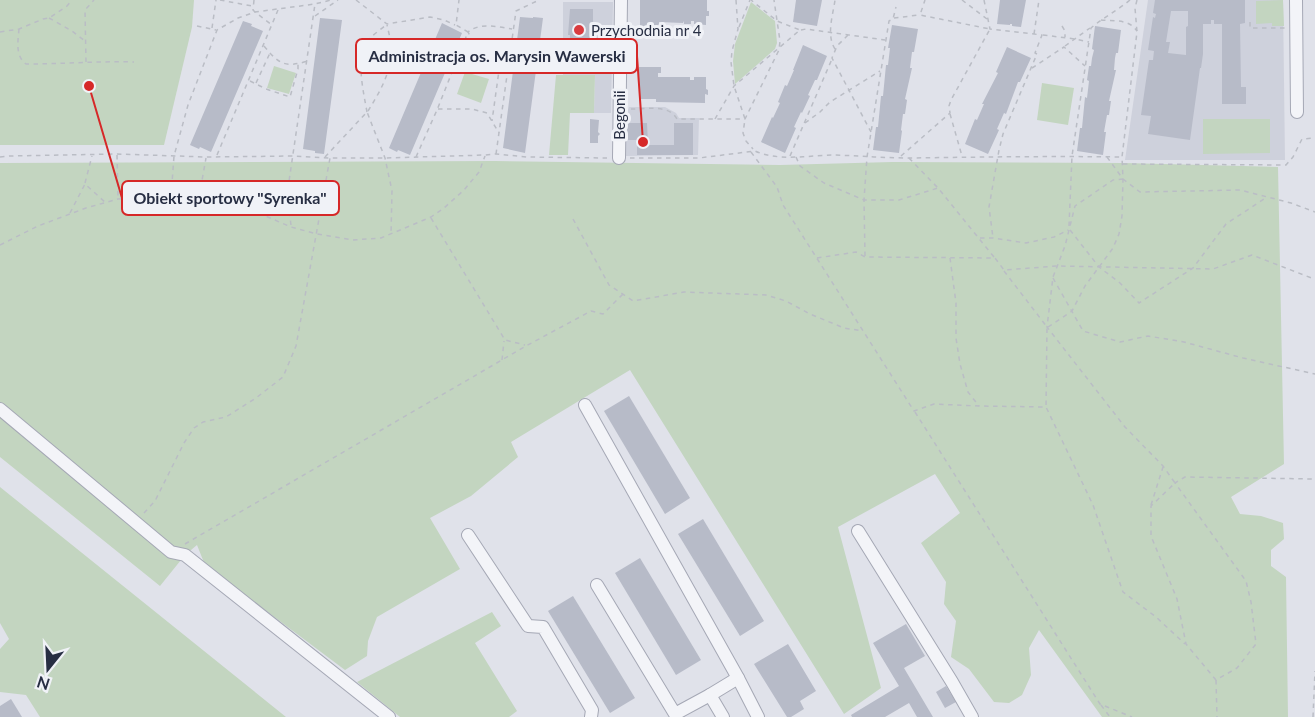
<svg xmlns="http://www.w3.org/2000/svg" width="1315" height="717" font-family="Lato,sans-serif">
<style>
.built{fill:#ced1dc}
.green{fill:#c3d5c0}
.building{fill:#b7bbc8;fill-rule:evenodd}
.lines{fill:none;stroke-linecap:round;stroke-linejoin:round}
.minor-casing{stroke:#a5a8b5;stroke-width:14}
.path{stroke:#babdc5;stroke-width:1.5;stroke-dasharray:4.5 4.5;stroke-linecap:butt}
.minor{stroke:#f3f4f8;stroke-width:12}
.poi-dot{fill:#d93b3f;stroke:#f0f2f7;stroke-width:2}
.labels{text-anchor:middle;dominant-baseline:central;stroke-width:6;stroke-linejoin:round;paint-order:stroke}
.poi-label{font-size:15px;fill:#272e43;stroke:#f0f2f7;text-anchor:start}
.street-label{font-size:15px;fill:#272e43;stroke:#f0f2f7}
.leader{fill:none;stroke:#d62828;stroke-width:2}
.callout-dot{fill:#d62828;stroke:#f0f2f7;stroke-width:2}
.callout{fill:#f0f2f7;stroke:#d62828;stroke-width:2}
.callout-label{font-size:16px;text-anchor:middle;font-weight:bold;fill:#272e43}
</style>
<rect width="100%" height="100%" fill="#e0e2ea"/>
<g class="built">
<path d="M 1148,0 L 1283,0 L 1285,160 L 1125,160 Z"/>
<path d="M 563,2 L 613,2 L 611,113 L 594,113 L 595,75 L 563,75 Z"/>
<path d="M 629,107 L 665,107 L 676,113 L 679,118 L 699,118 L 698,155 L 626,156 L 625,154 L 624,123 Z"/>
</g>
<g class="green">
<path d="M 0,0 L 194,0 L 192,27 L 164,145 L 0,145 Z"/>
<path d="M 1283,0 L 1284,26 L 1272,26 L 1272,23 L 1256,24 L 1256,1 Z"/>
<path d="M 751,2 L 775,21 L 777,43 L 775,49 L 735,84 L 733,61 L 735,44 Z"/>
<path d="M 274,66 L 296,73 L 289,94 L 267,88 Z"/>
<path d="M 465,72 L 489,79 L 481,103 L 457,94 Z"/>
<path d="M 556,75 L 595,75 L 594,113 L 570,113 L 568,155 L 549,155 Z"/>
<path d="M 1042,83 L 1074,88 L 1068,125 L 1037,120 Z"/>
<path d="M 1203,119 L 1270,119 L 1270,153 L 1203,154 Z"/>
<path d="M 495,161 L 780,165 L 892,162 L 1124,163 L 1278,167 L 1284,464 L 1231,497 L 1240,514 L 1261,516 L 1283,523 L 1284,539 L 1271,550 L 1271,566 L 1286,577 L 1288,717 L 1102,717 L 1039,630 L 1029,648 L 1031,675 L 1022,695 L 1009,703 L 994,702 L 969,669 L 951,657 L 956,621 L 944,604 L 946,582 L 921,543 L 960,513 L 935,474 L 838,527 L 881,688 L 844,714 L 630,370 L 511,442 L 518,457 L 471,496 L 430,518 L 460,569 L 377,617 L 368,641 L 367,656 L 345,670 L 205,565 L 197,545 L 185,555 L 160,586 L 0,457 L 0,163 Z"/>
<path d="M 0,487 L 286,717 L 40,717 L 26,695 L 0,692 L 0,649 L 9,639 L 0,623 Z"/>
<path d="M 492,612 L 501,626 L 475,643 L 517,711 L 509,717 L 400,717 L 357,682 Z"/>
</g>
<g class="building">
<path d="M 640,0 L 707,0 L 707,11 L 709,11 L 709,16 L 706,16 L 706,25 L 694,24 L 694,21 L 691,21 L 691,24 L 684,24 L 684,21 L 683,23 L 659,22 L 659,26 L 662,26 L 661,32 L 640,32 Z"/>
<path d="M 796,0 L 822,0 L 817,26 L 793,22 Z"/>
<path d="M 1000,0 L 1026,0 L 1021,27 L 1012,26 L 1012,24 L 1010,24 L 1010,25 L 997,24 Z"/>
<path d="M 1155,0 L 1245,0 L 1245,23 L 1240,24 L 1241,87 L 1246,87 L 1246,104 L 1222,104 L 1222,24 L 1214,24 L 1214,20 L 1211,20 L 1211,24 L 1203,24 L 1203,54 L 1201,68 L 1200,68 L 1190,140 L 1148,134 L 1151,116 L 1141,115 L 1149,60 L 1153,60 L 1154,51 L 1148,50 L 1153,17 L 1155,18 L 1156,14 L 1153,13 ZM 1171,11 L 1188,11 L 1188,26 L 1186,27 L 1186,55 L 1168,53 L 1170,42 L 1166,42 Z"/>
<path d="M 570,9 L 593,9 L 593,21 L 592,27 L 590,27 L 590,34 L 593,34 L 593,58 L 569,58 L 570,35 L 568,35 Z"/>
<path d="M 520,17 L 533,18 L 533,17 L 543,18 L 525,153 L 503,148 Z"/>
<path d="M 320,18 L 342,20 L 324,154 L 315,153 L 315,151 L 303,149 Z"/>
<path d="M 243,21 L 252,24 L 251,26 L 263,31 L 211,152 L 200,147 L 199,149 L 190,145 Z"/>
<path d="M 442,23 L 462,33 L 410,155 L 398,150 L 397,152 L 389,148 Z"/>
<path d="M 892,25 L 918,29 L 914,52 L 912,52 L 910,68 L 912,68 L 905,99 L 907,100 L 905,114 L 903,114 L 901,130 L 902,131 L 899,153 L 873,150 L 876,127 L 878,127 L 881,96 L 883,96 L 886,65 L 888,65 L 890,48 L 888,48 Z"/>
<path d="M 1095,26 L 1121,30 L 1118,53 L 1116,53 L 1115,58 L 1114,70 L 1116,70 L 1109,101 L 1111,101 L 1109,115 L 1107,115 L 1104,132 L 1106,132 L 1103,155 L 1077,151 L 1080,128 L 1082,128 L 1085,97 L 1087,98 L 1089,81 L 1087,80 L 1089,66 L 1091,66 L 1092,58 L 1094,50 L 1092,49 Z"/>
<path d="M 803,45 L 827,56 L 817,80 L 815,80 L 808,95 L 810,96 L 802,113 L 801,112 L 794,127 L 796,128 L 785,153 L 761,142 L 772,117 L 773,118 L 780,103 L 778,102 L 785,85 L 787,86 L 794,70 L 793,70 Z"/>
<path d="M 1007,47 L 1031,58 L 1020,82 L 1018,82 L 1006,114 L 1004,113 L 997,129 L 999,130 L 988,154 L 965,144 L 975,119 L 977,120 L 984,104 L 982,104 L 998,73 L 996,72 Z"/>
<path d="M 639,67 L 661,67 L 661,73 L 658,73 L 658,77 L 690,77 L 690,80 L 694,80 L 694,77 L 706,77 L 706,89 L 708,90 L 708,95 L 705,94 L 705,103 L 656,102 L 656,99 L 639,99 Z"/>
<path d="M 590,119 L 599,120 L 598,132 L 600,134 L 598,136 L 598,143 L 590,143 Z"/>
<path d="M 624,123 L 647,123 L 648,145 L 674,145 L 674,123 L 693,123 L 693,155 L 637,155 L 637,140 L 624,140 Z"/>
<path d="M 629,396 L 690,498 L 665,514 L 604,411 Z"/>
<path d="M 703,519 L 764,621 L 740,636 L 678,534 Z"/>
<path d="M 640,558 L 701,660 L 676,675 L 615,573 Z"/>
<path d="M 573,596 L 635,698 L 610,713 L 548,611 Z"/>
<path d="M 906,624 L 925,656 L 904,668 L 933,717 L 917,717 L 909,703 L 885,717 L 852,717 L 851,715 L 899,686 L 873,643 Z"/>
<path d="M 788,644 L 816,691 L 800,701 L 804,709 L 791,717 L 787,717 L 754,664 Z"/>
<path d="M 946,686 L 956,702 L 945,708 L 936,692 Z"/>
<path d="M 11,699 L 22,717 L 0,717 L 0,706 Z"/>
</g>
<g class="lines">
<defs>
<g id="minor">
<path d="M 1296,0 L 1297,112"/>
<path d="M 619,158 L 621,0"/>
<path d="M 585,405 L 738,678 L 758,717"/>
<path d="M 0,409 L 171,552 L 185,555 L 389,717"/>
<path d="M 858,531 L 952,682 L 972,717"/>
<path d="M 468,535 L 528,626 L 543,627 L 592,710 L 591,717"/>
<path d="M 597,585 L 675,714 L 710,695"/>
<path d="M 723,717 L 710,695 L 738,678"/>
</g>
</defs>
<use href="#minor" class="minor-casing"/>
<g class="path">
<path d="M 220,0 L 252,6"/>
<path d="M 254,0 L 253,10 L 255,12 L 272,25"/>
<path d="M 356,0 L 387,24 L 430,17 L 444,20 L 455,25"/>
<path d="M 736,0 L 738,29 L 732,51 L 731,62 L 734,86 L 745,119 L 743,133 L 746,141 L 753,149"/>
<path d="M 962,0 L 987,19"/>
<path d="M 984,0 L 990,29 L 1042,35 L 1035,53 L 1037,54 L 1003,134 L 999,150 L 989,207 L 993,238"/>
<path d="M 1137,0 L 1135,8 L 1137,32 L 1122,157 L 1123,179 L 1140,192 L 1240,190 L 1291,203 L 1315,212"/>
<path d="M 315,16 L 338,0"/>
<path d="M 49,18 L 72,31 L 85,41"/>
<path d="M 894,18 L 919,15"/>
<path d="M 1101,20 C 1114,21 1129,19 1137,31"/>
<path d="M 1250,22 L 1250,28 L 1286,28"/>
<path d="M 197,26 L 216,30"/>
<path d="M 1062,26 L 1065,31 L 1065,37"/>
<path d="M 739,27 L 750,0"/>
<path d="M 212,28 L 216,0"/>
<path d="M 19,29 C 18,41 15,56 26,64 C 62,64 97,61 134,62"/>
<path d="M 801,30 L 806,29 L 885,40"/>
<path d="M 0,32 L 19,29 L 43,19 L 49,18 L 67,6 L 72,0"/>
<path d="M 1034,34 L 1039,0"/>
<path d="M 848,35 L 837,46 L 832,58 L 871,132"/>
<path d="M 1043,35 L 1075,39 L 1089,42"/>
<path d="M 264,46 C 279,64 284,68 308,61"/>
<path d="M 464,46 L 470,54 L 475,45 C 486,42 498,41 501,56 L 492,121"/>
<path d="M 1065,46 L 1090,28"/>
<path d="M 835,49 C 826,35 833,15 835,0"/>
<path d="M 501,50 L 510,46"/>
<path d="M 471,55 L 486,62"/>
<path d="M 86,62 L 85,10 L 94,0"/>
<path d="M 507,62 L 499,65 L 488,63 L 475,45 L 468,32 C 480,22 498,27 512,29"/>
<path d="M 1032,68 L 1064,47 L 1085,66"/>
<path d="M 250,81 L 266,89 L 290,97 L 298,69 L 298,64"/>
<path d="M 256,83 L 270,53"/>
<path d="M 438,109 L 472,109 L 487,113 L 499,133"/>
<path d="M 631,109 C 646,109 669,104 677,119 L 745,119 L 779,50 L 780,41 L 774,0"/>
<path d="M 368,111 C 379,93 390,75 391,54 C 392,44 389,34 387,25"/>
<path d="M 367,112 C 364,95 356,60 365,45 C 369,37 379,31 386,25"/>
<path d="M 950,114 L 962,156"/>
<path d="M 715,119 L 734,86 L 800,30 L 777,21 L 751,0"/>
<path d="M 805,123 L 820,112 L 830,102 L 880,71"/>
<path d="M 751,152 L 777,187 L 783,205 L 914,411 L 934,404 L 979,406 L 1046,407 L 1093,505 L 1123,592 L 1156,617 L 1185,644"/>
<path d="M 496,154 L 516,11 L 539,0"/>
<path d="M 117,155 L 118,198"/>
<path d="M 217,155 L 278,10"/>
<path d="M 790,156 L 832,59"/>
<path d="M 901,156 L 950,113 L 949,106 L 951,100 L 990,29 L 920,15 L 925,0"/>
<path d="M 0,157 L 10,156 L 117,154 L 206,157 L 294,156 L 330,158 L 385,158 L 485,155 L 496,154 L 527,157 L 607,158"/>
<path d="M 325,157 L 367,112 L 385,158 L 392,191 L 391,235"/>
<path d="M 416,157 L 437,110 L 468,32 L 456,25 L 459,0"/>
<path d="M 796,157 L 800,166 L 824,183 L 864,200 L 899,200 L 938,188"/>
<path d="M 1107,157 L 1123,179 L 1113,180 L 1075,206 L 1065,246 L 1053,277 L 1047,327 L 1125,427 L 1163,466 L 1175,483 L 1151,506 L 1151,536 L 1177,599 L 1186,644 L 1216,680 L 1237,668 L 1256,644 L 1251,602 L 1246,581 L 1175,483 L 1185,477 L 1315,479"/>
<path d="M 630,158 L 699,158 L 755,151 C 779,162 810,155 836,155 C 861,156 885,158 910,158 C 981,157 1051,156 1122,157"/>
<path d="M 909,158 L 938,188 L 994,257"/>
<path d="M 1123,164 L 1286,165 L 1293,157 L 1302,139 L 1315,138"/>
<path d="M 85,183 L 92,156"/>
<path d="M 171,197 L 174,156 L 188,105 L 217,30 L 238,18 L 255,12 L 315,4"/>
<path d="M 199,197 L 206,158"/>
<path d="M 70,213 L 85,184 L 106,203"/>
<path d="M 431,218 L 505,340 L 525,345"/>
<path d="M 573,219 L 609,285 L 633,301 L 684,292 L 766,295 L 786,301 L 810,314 L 844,328 L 863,331"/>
<path d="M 291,225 L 287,195 L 315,4 L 331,0"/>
<path d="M 1069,226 L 1072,156 L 1091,28 C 1104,17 1118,10 1130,0"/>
<path d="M 1070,230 L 1099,267 L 1120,283 L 1139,303 L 1193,268 L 1226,224 L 1267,197"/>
<path d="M 980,238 L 993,238 L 1026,243 L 1054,237 L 1068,230"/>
<path d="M 0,245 L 38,226 L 86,208 L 118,199 L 171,197 L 199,197 L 233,202 L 291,227 L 317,234 L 353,240 L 381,238 L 431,217 L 444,208 L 464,190 L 479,172 L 485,156"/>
<path d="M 865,256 L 864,200 L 867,157 L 889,21 L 893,19 L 896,7"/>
<path d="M 817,258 L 856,252 L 865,257 L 995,258 L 1004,270 L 1057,266 L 1213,269 L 1252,255 L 1314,279"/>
<path d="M 950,258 L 956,303 L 956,338 L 960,364 L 968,392 L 979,406"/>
<path d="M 1004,271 L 1047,327 L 1046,407"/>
<path d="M 1053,278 L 1083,331 L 1120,342 L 1148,336 L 1184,342 L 1243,358 L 1315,374"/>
<path d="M 1048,327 L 1072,311 L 1085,286 L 1113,248 L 1119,234 L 1122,216 L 1123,179"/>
<path d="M 502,360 L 504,341"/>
<path d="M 915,412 L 1100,704 L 1132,717"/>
<path d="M 1151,505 L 1163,467"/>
<path d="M 144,513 L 155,501 L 184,443 L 194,428 L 203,422 L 226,417 L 256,398 L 283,377 L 296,346 L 330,158"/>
<path d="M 185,544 L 526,346 L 591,311 L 603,314 L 623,294"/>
<path d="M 1216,680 L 1217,717"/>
<path d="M 1101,705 L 1110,717"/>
<path d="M 1313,717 L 1315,671"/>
</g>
<use href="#minor" class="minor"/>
</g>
<circle class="poi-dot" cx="579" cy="30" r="6"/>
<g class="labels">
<g class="poi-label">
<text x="591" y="30">Przychodnia nr 4</text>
</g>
<g class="street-label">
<text transform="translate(619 115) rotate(-90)">Begonii</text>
</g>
</g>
<path class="leader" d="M643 142L637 56M89 86L122 198"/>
<g class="callout-dot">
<circle cx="643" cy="142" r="6"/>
<circle cx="89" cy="86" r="6"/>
</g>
<g class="callout">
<rect x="356" y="39" width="281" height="34" rx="6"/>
<rect x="122" y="181" width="217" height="34" rx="6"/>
</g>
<g class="callout-label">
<text x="497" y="62">Administracja os. Marysin Wawerski</text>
<text x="230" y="204">Obiekt sportowy "Syrenka"</text>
</g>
<g transform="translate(48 669) rotate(198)" stroke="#f0f2f7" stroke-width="4.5" paint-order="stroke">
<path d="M0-4.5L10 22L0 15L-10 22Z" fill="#272e43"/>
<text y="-9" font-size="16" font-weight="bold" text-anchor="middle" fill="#272e43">N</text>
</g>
</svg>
